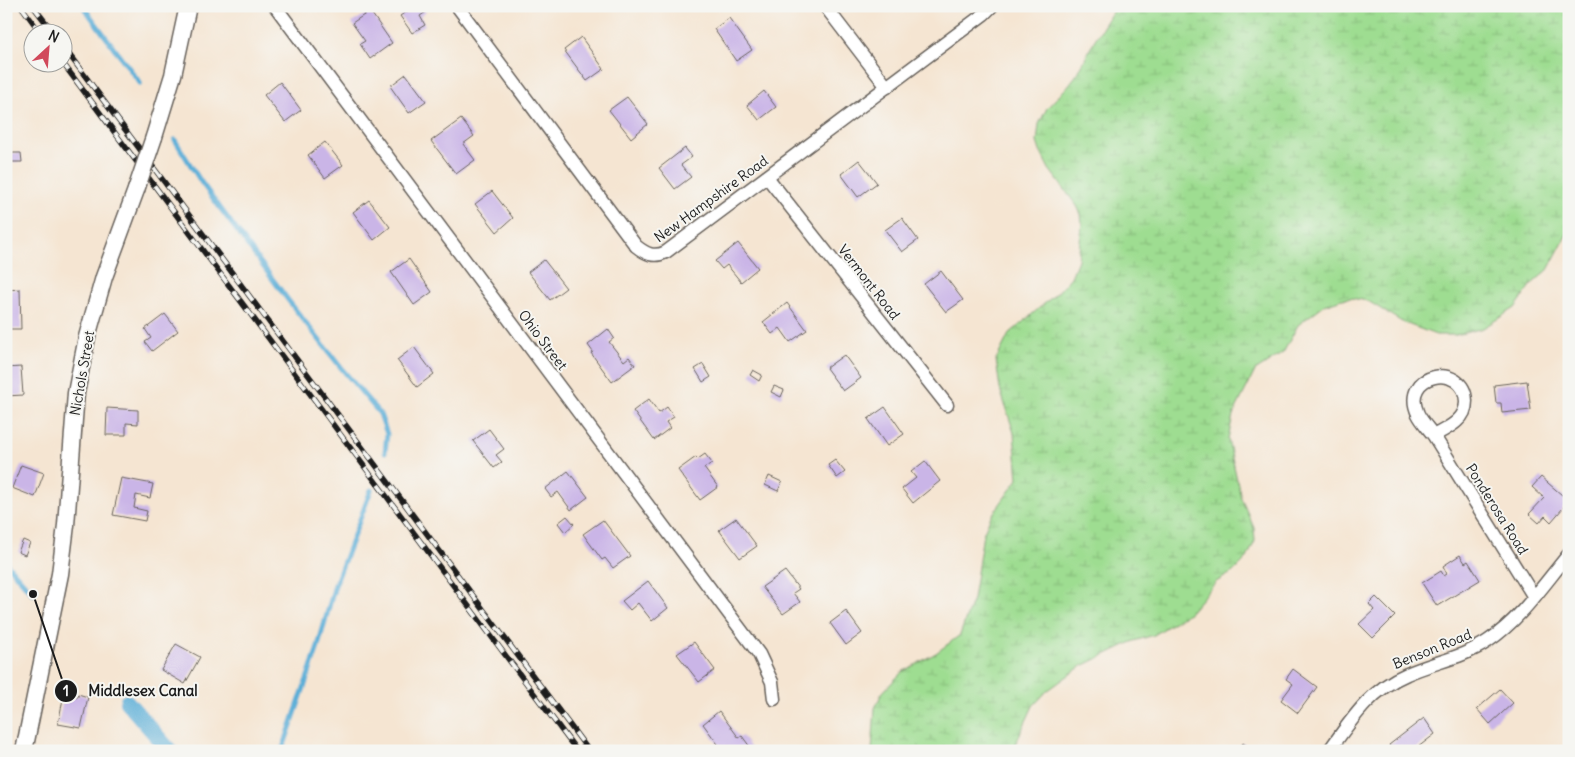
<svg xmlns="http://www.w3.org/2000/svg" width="1575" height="757" font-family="Delius,sans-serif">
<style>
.wetland{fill:url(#wetland-marsh);stroke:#5d7c56}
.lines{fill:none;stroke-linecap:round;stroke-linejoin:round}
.stream{stroke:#5caed7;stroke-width:5}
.canal{stroke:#5caed7;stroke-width:16}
.building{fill:#cab5e7}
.minor-casing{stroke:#68625c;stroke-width:15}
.tertiary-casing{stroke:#68625c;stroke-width:19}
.minor{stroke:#fff;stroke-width:12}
.tertiary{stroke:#fff;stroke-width:16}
.rail-casing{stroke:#1c1c1c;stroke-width:5.5}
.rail{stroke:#f6f6f2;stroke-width:4;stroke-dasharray:11;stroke-linecap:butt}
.tertiary-bridge-casing{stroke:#68625c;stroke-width:19;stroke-linecap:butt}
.tertiary-bridge{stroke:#fff;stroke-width:16}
.labels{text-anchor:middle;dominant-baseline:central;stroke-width:4;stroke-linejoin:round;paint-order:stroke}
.street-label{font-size:14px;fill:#1c1c1c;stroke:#f6f6f2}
.leader{fill:none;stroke:#1c1c1c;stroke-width:2}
.callout-dot{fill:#1c1c1c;stroke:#f6f6f2;stroke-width:2}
.mark-label{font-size:15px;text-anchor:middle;font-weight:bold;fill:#fff}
.callout-label{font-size:15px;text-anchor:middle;font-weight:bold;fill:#1c1c1c;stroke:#f6f6f2;stroke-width:4;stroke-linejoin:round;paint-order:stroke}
</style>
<defs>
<pattern id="wetland-marsh" width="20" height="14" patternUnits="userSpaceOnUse" patternTransform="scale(1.25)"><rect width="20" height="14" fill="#9edd91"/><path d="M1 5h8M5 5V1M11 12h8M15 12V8" fill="none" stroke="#88bd7c"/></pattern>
</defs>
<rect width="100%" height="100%" fill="#f6f6f2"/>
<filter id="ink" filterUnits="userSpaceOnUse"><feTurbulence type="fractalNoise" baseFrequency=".02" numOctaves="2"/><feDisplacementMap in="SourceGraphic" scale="10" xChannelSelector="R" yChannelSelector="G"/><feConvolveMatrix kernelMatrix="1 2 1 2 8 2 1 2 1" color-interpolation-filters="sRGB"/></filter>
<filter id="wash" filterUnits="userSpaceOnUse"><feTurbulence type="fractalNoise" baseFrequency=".0096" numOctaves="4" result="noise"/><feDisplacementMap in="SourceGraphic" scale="20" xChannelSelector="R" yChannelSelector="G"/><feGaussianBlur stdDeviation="1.12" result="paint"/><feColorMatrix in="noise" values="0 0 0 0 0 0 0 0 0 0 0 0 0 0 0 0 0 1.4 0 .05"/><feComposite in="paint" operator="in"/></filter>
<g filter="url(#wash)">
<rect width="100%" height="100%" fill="#f5e5d2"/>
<path class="wetland" d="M 1116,6 L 1569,6 L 1569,230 L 1548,270 L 1533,283 L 1515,308 L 1483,328 L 1456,335 L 1436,335 L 1402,322 L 1368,301 L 1351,298 L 1342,299 L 1324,305 L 1298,325 L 1283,353 L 1255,371 L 1233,415 L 1228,439 L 1241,498 L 1254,528 L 1255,541 L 1247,558 L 1233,572 L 1216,582 L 1190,612 L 1154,635 L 1134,641 L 1080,667 L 1047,691 L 1033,706 L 1012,751 L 872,751 L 875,708 L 882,693 L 902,672 L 936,653 L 960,635 L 973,599 L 983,534 L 990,518 L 1018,479 L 1014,433 L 1000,389 L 996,360 L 1009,334 L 1058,292 L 1071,277 L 1078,260 L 1082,223 L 1081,214 L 1077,206 L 1049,169 L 1040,151 L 1037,142 L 1039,124 L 1047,108 L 1067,87 L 1078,73 L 1094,41 Z"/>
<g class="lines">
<g class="stream">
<path d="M 83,6 L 140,83"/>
<path d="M 175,140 L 201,182 L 288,300 L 342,369 L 380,414 L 387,434 L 385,452"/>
<path d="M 6,563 L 33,594"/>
<path d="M 282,751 L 317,650 L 335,585 L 371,490"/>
</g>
<path class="canal" d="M 127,702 L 170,751"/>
</g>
<g id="blocks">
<g class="building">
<path d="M 422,6 L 426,12 L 420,16 L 425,25 L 412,33 L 400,16 L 412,8 L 414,11 Z"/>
<path d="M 370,11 L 392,43 L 370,59 L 360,44 L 365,41 L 352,23 Z"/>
<path d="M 729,18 L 752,50 L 736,61 L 714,29 Z"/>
<path d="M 581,37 L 604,69 L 587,81 L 564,50 Z"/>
<path d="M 406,74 L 426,101 L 409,113 L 390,86 Z"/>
<path d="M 280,82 L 301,110 L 285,122 L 264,95 Z"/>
<path d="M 764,91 L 776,107 L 759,120 L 747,105 Z"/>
<path d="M 627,97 L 648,124 L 631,138 L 609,110 Z"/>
<path d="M 461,119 L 474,136 L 463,144 L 475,160 L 456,174 L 431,141 Z"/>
<path d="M 325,142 L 343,165 L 325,178 L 308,155 Z"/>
<path d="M 685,148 L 692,157 L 681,165 L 691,177 L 675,189 L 659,168 Z"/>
<path d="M 10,153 L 21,153 L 22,162 L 11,162 Z"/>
<path d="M 859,160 L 877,183 L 858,197 L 841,174 Z"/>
<path d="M 492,191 L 513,218 L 497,232 L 475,204 Z"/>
<path d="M 369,200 L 390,227 L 374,240 L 353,212 Z"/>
<path d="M 902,218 L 918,240 L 902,252 L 885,230 Z"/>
<path d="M 738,243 L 758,268 L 741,282 L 727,265 L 722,269 L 715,261 Z"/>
<path d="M 409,259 L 432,292 L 414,305 L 391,272 Z"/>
<path d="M 544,260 L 566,288 L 550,300 L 528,272 Z"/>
<path d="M 941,271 L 963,300 L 946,312 L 924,284 Z"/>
<path d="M 20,289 L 21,329 L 6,329 L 6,290 Z"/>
<path d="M 787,303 L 807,330 L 790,342 L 780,328 L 772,334 L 763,322 Z"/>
<path d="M 165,314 L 178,331 L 152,351 L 145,342 L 151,338 L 145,329 Z"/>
<path d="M 608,329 L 614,338 L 609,342 L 624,361 L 629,357 L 635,365 L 612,382 L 591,353 L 593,352 L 588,345 Z"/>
<path d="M 414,347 L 434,374 L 417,387 L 397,360 Z"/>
<path d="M 844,355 L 861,378 L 843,391 L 826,368 Z"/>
<path d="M 703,364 L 711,377 L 703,382 L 695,369 Z"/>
<path d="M 21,367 L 23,395 L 6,396 L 6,368 Z"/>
<path d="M 753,370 L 762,375 L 759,381 L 750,375 Z"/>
<path d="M 1527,381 L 1531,410 L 1502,413 L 1501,403 L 1496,403 L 1494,385 Z"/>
<path d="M 774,386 L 784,390 L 781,397 L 771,392 Z"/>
<path d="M 649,399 L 659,413 L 667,407 L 674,417 L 666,422 L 670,428 L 654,440 L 633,411 Z"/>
<path d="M 885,407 L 904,434 L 887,446 L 868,419 Z"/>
<path d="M 107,408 L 138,410 L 138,424 L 126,423 L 126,435 L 106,435 Z"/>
<rect x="6" y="409" width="4" height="13"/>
<path d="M 489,429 L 504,449 L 496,455 L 502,462 L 494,468 L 473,441 Z"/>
<path d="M 705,454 L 712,463 L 704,468 L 718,487 L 700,500 L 678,470 L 696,457 L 698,459 Z"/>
<path d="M 835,460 L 845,472 L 837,478 L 828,465 Z"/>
<path d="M 925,461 L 940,481 L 913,503 L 902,489 L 916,478 L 911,472 Z"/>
<path d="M 21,465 L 44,473 L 35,497 L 12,488 Z"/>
<path d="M 568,471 L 588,497 L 571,510 L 558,492 L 551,497 L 545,489 Z"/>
<path d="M 769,476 L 782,482 L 778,491 L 765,485 Z"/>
<path d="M 1541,477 L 1569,501 L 1551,522 L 1545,516 L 1539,523 L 1529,514 L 1544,498 L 1532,487 Z"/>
<path d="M 121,478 L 153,484 L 150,498 L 136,495 L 134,508 L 147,511 L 145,521 L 113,515 Z"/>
<path d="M 567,516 L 574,524 L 565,532 L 558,523 Z"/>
<path d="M 736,518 L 757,546 L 740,558 L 719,530 Z"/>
<path d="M 603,520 L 630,556 L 613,568 L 605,558 L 602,560 L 583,534 Z"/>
<path d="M 23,540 L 30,543 L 25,555 L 18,552 Z"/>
<path d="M 1460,555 L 1465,563 L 1468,561 L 1480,580 L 1437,606 L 1422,583 L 1441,571 L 1444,576 L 1447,574 L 1443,566 Z"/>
<path d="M 785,571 L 799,589 L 793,593 L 800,602 L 783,614 L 762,587 Z"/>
<path d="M 648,581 L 668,608 L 652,621 L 638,603 L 630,610 L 622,601 Z"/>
<path d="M 1376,597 L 1395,616 L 1373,638 L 1359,624 L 1374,610 L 1369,604 Z"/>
<path d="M 846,611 L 862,633 L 846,645 L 830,623 Z"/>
<path d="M 694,642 L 715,670 L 699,682 L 677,654 Z"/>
<path d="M 176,644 L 200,657 L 185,684 L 161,670 Z"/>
<path d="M 1293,669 L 1317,687 L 1298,713 L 1281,700 L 1293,684 L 1286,679 Z"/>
<path d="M 1500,689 L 1513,703 L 1490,724 L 1477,709 Z"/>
<path d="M 64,694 L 78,697 L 78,694 L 88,697 L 81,728 L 58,724 Z"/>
<path d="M 719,711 L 739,738 L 742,736 L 753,751 L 723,751 L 703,724 Z"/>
<path d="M 1424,718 L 1435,734 L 1413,751 L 1393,751 L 1389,745 Z"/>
<path d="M 1243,743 L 1254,751 L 1237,751 Z"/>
</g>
</g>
</g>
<g filter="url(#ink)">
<use href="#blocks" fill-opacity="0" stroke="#68625c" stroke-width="1"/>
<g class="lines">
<defs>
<g id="minor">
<path d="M 275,6 L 759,654 L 772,682 L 774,699"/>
<path d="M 457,6 L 636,246 C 646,254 654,258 666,252 L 984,14 L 992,6"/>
<path d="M 825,6 L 887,87"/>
<path d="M 767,177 L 947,405"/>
<path d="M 1434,436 C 1429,429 1422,422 1418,414 C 1399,373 1464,361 1466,401 C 1466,409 1463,416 1457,421 C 1451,427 1441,431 1434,436 L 1534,597"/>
<path d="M 1329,751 C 1351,720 1371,689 1407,674 C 1434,662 1463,658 1488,641 C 1521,619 1544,584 1569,554"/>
</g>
<g id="tertiary">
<path d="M 154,137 L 173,75 L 188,6"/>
<path d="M 24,751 L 60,574 L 66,525 L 76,393 L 87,337 L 104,277 L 136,190"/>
</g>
</defs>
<use href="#minor" class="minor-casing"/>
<use href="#tertiary" class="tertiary-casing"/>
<use href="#minor" class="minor"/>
<use href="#tertiary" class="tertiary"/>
<defs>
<g id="rail">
<path d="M 21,6 L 40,32"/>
<path d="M 33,6 L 53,32"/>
<path d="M 62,45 L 589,751"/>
<path d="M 62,62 L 577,751"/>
</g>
</defs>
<use href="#rail" class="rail-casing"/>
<use href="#rail" class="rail"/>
<defs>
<path id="tertiary-bridge" d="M 136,190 L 154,137"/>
</defs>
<use href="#tertiary-bridge" class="tertiary-bridge-casing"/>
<use href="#tertiary-bridge" class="tertiary-bridge"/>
</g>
</g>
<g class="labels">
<g class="street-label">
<text transform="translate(711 199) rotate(-36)">New Hampshire Road</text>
<text transform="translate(869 282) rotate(52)">Vermont Road</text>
<text transform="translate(543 340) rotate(53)">Ohio Street</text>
<text transform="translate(82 373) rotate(-80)">Nichols Street</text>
<text transform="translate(1497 509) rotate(58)">Ponderosa Road</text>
<text transform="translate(1432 649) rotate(-22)">Benson Road</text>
</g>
</g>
<path class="leader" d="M33 594L66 691"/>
<g class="callout-dot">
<circle cx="33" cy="594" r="5"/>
<circle cx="66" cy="691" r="12"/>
</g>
<g class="mark-label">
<text x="66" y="696">1</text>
</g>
<g class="callout-label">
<text x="143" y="696">Middlesex Canal</text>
</g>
<rect width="1575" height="757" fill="none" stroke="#f6f6f2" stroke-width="25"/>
<g transform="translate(48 48) rotate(26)"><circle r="24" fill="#f6f6f2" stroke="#9f9f9c"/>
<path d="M0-4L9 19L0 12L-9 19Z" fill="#d1495b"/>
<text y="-8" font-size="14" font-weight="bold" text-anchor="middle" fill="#1c1c1c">N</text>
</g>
</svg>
